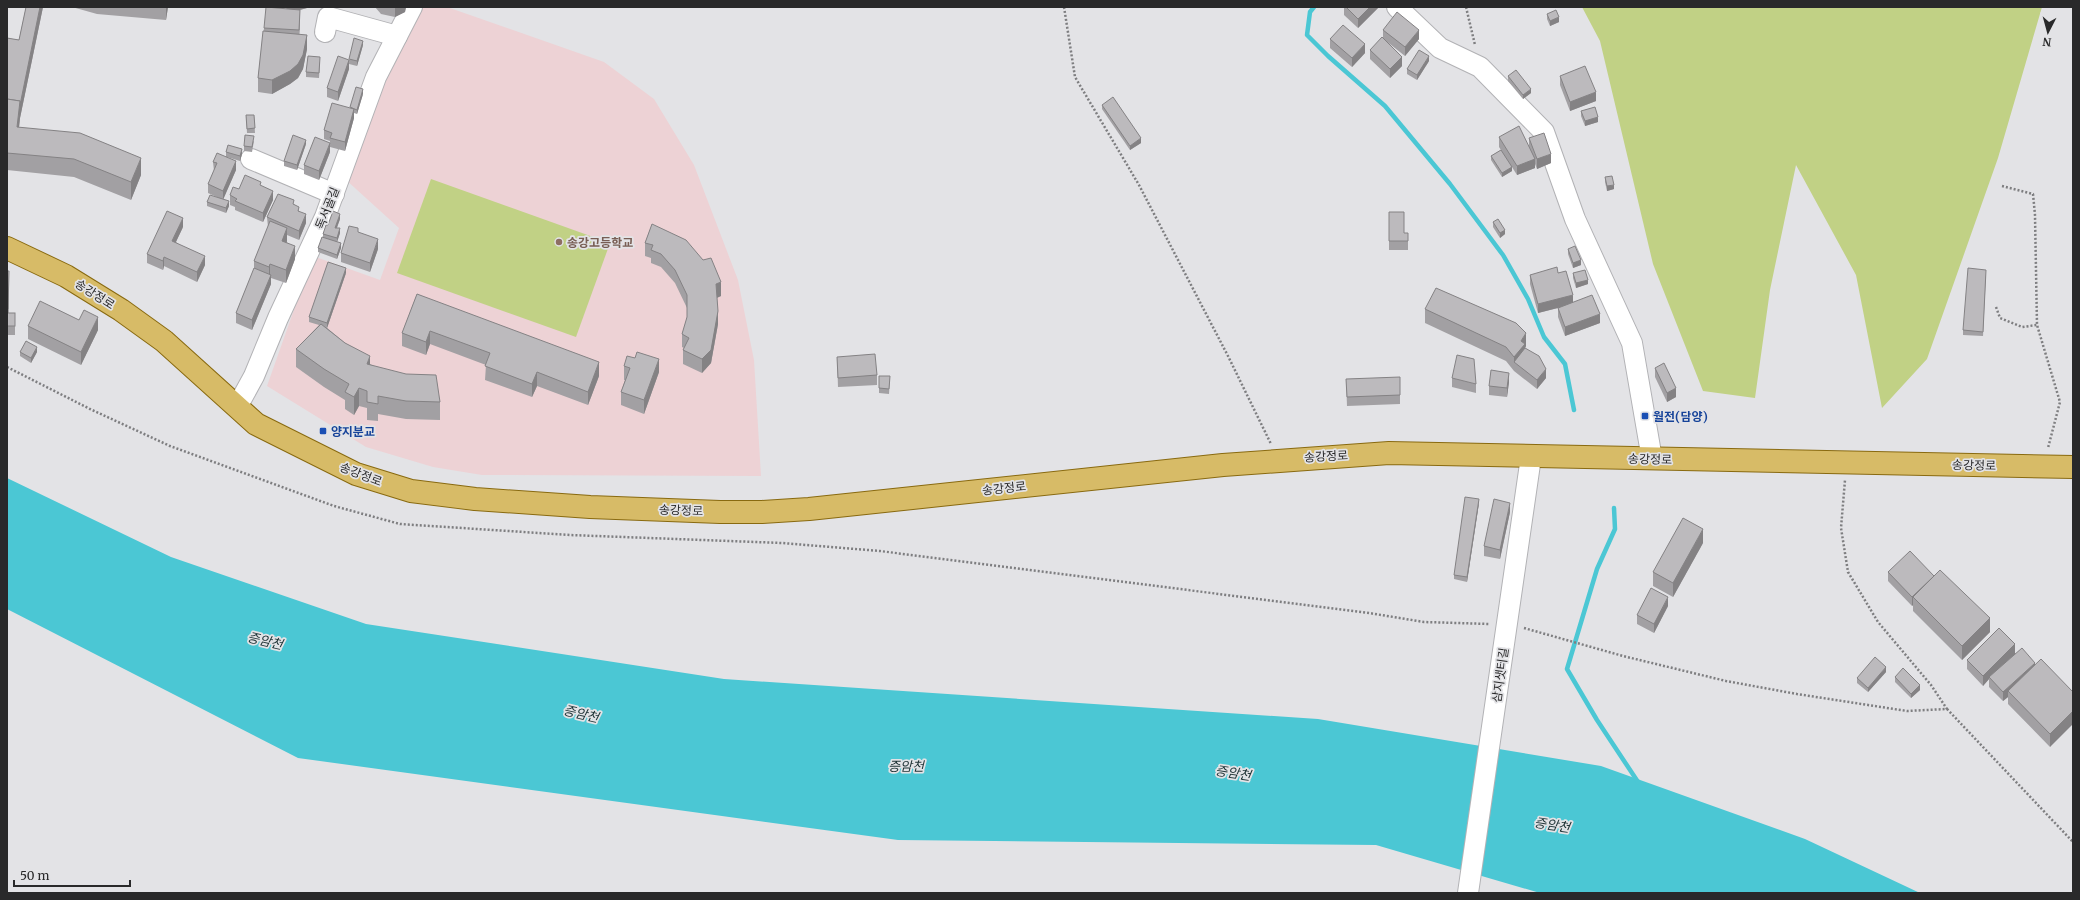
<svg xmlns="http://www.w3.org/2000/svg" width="2080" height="900" font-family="Merriweather,'Noto Sans KR',serif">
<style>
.education{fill:#edd2d5}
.green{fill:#c1d185}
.water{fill:#4bc7d4}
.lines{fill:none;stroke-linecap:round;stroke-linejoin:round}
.stream{stroke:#4bc7d4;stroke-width:4.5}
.minor-casing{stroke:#b2b2b5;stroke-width:22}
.major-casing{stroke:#896a10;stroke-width:24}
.path{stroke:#7e7e80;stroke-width:2.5;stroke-dasharray:2 2;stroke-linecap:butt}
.minor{stroke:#fff;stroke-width:20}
.major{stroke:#d7bb67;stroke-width:22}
.wall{fill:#a2a0a3}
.shaded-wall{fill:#848284}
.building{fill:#bcbabd;stroke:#848284}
.education-dot{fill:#8d6e63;stroke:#e3e3e6;stroke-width:1.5}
.transit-dot{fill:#1a4fb4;stroke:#e3e3e6;stroke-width:1.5}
.labels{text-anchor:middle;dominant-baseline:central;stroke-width:3.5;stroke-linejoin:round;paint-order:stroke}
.street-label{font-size:12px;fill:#29292a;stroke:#e3e3e6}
.education-label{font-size:12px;font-weight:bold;fill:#785e54;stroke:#e3e3e6;text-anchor:start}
.transit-label{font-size:12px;font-weight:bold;fill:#164399;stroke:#e3e3e6;text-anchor:start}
.water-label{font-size:13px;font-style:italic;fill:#1c3134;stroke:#e3e3e6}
</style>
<rect width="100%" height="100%" fill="#e3e3e6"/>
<path class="education" d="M 422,7 L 447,7 L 604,62 L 654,99 L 694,165 L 738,280 L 754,360 L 761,476 L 482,475 L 433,467 L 366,447 L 267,386 L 313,256 L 380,280 L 399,228 L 345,179 L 382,82 Z"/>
<g class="green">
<path d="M 1582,7 L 2042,7 L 1998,158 L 1927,359 L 1882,408 L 1856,275 L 1796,165 L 1770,290 L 1755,398 L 1703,391 L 1653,264 L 1600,41 Z"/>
<path d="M 431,179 L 610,243 L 576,337 L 397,273 Z"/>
</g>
<path class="water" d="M 7,478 L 171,557 L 366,624 L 724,679 L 1318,719 L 1601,766 L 1805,839 L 1920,893 L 1540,893 L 1376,845 L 898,840 L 298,758 L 7,609 Z"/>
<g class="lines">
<g class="stream">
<path d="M 1314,7 L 1310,12 L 1307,35 L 1328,56 L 1385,106 L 1450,184 L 1503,255 L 1528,299 L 1544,337 L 1565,364 L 1574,410"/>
<path d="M 1614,508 L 1615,529 L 1597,569 L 1567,669 L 1597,720 L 1638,782"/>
</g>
<defs>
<g id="minor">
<path d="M 1397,7 L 1440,48 L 1480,67 L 1544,132 L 1575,219 L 1632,343 L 1652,459"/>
<path d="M 325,32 L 328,17 L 397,36"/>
<path d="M 251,159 L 334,194"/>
<path d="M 237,407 L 254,376 L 278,318 L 325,217 L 376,77 L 412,7"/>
<path d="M 1468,893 L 1531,457"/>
</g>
<path id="major" d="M 7,248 L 66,276 L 121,310 L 164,341 L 256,424 L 356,474 L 411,491 L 475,499 L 590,507 L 720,512 L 762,512 L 809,509 L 1223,465 L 1389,453 L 2073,467"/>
</defs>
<use href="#minor" class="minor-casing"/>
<use href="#major" class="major-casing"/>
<g class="path">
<path d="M 1064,7 L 1075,77 L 1139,185 L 1228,356 L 1271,444"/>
<path d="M 1466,7 L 1475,45"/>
<path d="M 2002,186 L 2033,194 L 2035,215 L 2037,325 L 2060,402 L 2048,448"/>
<path d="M 1996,307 L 2000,318 L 2022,327 L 2037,325"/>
<path d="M 7,367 L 90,409 L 170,446 L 334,506 L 400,524 L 570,535 L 782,543 L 880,551 L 1369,613 L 1424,622 L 1490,624"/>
<path d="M 1524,628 L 1623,656 L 1726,681 L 1797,694 L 1907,711 L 1947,709 L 1931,685 L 1878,622 L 1848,572 L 1841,528 L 1845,480"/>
<path d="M 1947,709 L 2073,842"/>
</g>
<use href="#minor" class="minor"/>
<use href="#major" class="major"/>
</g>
<g class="wall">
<path d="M 26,7 L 43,7 L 20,118 L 19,127 L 141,175 L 131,200 L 74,177 L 7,170 L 7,38 L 19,40 Z"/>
<path d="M 72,7 L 168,7 L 166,20 L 97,14 Z"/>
<path d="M 286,7 L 307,7 L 307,8 L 300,10 L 300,19 L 299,35 L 307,49 L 303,69 L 298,78 L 290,84 L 272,94 L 258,92 L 258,78 L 264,28 L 286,9 Z"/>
<path d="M 375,7 L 406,7 L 405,12 L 395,17 L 381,14 Z"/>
<path d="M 1344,7 L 1378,7 L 1378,8 L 1358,28 L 1344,15 Z"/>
<path d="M 1547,14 L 1559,22 L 1550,26 L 1547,19 Z"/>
<path d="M 1383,30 L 1419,39 L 1405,56 L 1386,41 L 1402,66 L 1390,78 L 1370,59 L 1370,50 L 1383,38 Z"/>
<path d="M 1330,39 L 1365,53 L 1352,67 L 1330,48 Z"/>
<path d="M 363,45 L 357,66 L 349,64 L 349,69 L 338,101 L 327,97 L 327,88 L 349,60 Z"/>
<path d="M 1429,61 L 1417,80 L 1407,74 L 1407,69 Z"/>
<path d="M 320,62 L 319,78 L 306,77 L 306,72 Z"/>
<path d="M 1508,76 L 1531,93 L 1523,99 L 1508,81 Z"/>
<path d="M 1560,76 L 1596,101 L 1570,111 L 1560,85 Z"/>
<path d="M 363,94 L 357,114 L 354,113 L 354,118 L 345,151 L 330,147 L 330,141 L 324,139 L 324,130 L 350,108 Z"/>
<path d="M 1102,105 L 1141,143 L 1130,150 L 1102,109 Z"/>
<path d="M 1581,111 L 1598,122 L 1585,126 L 1581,116 Z"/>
<path d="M 246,115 L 254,115 L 255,133 L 247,133 Z"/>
<path d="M 1499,137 L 1529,146 L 1529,138 L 1551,163 L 1537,169 L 1535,164 L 1535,168 L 1517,175 L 1512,167 L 1512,171 L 1502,177 L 1491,160 L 1491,156 L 1501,150 L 1499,147 Z"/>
<path d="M 254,141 L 252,152 L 244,151 L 244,146 Z"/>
<path d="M 306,144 L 297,170 L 284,166 L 284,161 Z"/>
<path d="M 226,152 L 242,154 L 240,161 L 227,157 L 236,170 L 223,199 L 229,206 L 226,213 L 207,206 L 207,202 L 219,198 L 208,193 L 208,184 L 214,171 L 213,162 L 226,157 Z"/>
<path d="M 330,152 L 319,180 L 304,174 L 304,165 Z"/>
<path d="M 1605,177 L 1614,189 L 1607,191 L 1605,182 Z"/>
<path d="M 261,186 L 273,200 L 263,222 L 235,210 L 235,207 L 230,205 L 230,195 L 239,189 Z"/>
<path d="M 294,204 L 299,211 L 306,223 L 299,240 L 287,235 L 287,242 L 295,259 L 286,283 L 271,278 L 271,284 L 252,330 L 236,323 L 236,313 L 254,269 L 254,261 L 268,227 L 267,217 Z"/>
<path d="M 1389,212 L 1404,233 L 1408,233 L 1408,250 L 1389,250 Z"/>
<path d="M 340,219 L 337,228 L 340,233 L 337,242 L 341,248 L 337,259 L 318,252 L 318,248 L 323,237 L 323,234 L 328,225 Z"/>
<path d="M 1493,222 L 1505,234 L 1500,238 L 1493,227 Z"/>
<path d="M 652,224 L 721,296 L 717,298 L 718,324 L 711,363 L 702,373 L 683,364 L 683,350 L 684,348 L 682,347 L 682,334 L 687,318 L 687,308 L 675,283 L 661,267 L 651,263 L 651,258 L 645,256 L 645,243 Z"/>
<path d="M 183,227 L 176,242 L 205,265 L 197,282 L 164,266 L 163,270 L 147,263 L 147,254 Z"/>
<path d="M 378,249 L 370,272 L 341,262 L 341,253 Z"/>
<path d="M 1568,249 L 1581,265 L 1573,268 L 1568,254 Z"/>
<path d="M 7,271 L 9,271 L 9,313 L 15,313 L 15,335 L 7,335 Z"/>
<path d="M 346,273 L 327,328 L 326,327 L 370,364 L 440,402 L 440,420 L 406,419 L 378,414 L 378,421 L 367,420 L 367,408 L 359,406 L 354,415 L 345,409 L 345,400 L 324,387 L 296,367 L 296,349 L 319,325 L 309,322 L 309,317 Z"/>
<path d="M 1558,273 L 1573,302 L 1600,323 L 1565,336 L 1558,317 L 1558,308 L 1538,313 L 1530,284 L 1530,275 Z"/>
<path d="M 1573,273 L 1588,284 L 1576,288 L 1573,278 Z"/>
<path d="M 1986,274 L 1983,336 L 1963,335 L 1963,330 Z"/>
<path d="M 417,294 L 599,376 L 588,405 L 537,386 L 532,397 L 485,380 L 486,365 L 430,344 L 426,355 L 402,346 L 402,333 Z"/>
<path d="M 1425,309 L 1526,346 L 1525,348 L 1546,378 L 1537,389 L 1514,371 L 1506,361 L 1425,323 Z"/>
<path d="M 28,326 L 98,330 L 81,365 L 28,339 Z"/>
<path d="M 20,352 L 37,352 L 31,363 L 20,356 Z"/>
<path d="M 837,357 L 877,375 L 877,385 L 838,387 Z"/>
<path d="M 624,366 L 659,372 L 644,414 L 621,405 L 621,392 L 625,380 L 624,380 Z"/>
<path d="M 1655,368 L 1676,397 L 1667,402 L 1655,377 Z"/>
<path d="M 879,376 L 890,376 L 889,394 L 879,393 Z"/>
<path d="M 1452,378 L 1476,384 L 1476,393 L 1452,387 Z"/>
<path d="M 1346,379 L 1400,395 L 1400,404 L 1347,406 Z"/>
<path d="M 1509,382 L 1507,397 L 1489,395 L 1489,386 Z"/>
<path d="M 1479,503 L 1467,582 L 1454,579 L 1454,575 Z"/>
<path d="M 1510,512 L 1500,559 L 1484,556 L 1484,546 Z"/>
<path d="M 1703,543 L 1673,597 L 1653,586 L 1653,572 Z"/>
<path d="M 1888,572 L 1934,576 L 1990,632 L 1962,660 L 1913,611 L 1913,605 L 1912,606 L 1888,581 Z"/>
<path d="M 1668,606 L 1654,633 L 1637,624 L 1637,615 Z"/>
<path d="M 2015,653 L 2035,664 L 2073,692 L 2050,747 L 2008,704 L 2008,697 L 2003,701 L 1989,687 L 1989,679 L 1983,686 L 1967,669 L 1967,660 Z"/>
<path d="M 1886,672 L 1868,692 L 1857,683 L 1857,678 Z"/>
<path d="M 1895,677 L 1920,690 L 1911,698 L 1895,682 Z"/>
</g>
<g class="shaded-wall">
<path d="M 40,7 L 43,7 L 20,118 L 20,105 Z"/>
<path d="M 166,7 L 168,7 L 166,20 Z"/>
<path d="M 287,7 L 307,7 L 307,8 L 287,13 Z"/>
<path d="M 397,7 L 406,7 L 405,12 L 395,17 L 395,8 Z"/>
<path d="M 1370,7 L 1378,7 L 1378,8 L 1358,28 L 1358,19 Z"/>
<path d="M 300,10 L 300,19 L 299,40 L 299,30 Z"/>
<path d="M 1559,17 L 1559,22 L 1550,26 L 1550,21 Z"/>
<path d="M 1419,30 L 1419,39 L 1405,56 L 1405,47 Z"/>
<path d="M 307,35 L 307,49 L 303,69 L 298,78 L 290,84 L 272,94 L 272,80 Z"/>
<path d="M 363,41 L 363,45 L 357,66 L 357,61 Z"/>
<path d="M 1365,44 L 1365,53 L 1352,67 L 1352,58 Z"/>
<path d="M 1429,56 L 1429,61 L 1417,80 L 1417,75 Z"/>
<path d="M 1402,57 L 1402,66 L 1390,78 L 1390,69 Z"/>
<path d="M 349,60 L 349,69 L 338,101 L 338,92 Z"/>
<path d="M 363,89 L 363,94 L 357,114 L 357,110 Z"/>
<path d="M 1531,89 L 1531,93 L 1523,99 L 1523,95 Z"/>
<path d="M 1596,92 L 1596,101 L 1570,111 L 1570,102 Z"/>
<path d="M 20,101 L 20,118 L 17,145 L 17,127 Z"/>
<path d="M 354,109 L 354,118 L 345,151 L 345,142 Z"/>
<path d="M 1598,117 L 1598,122 L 1585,126 L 1585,121 Z"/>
<path d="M 1141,138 L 1141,143 L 1130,150 L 1130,146 Z"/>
<path d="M 306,140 L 306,144 L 297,170 L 297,165 Z"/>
<path d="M 330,143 L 330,152 L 319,180 L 319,171 Z"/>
<path d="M 242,149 L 242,154 L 240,161 L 240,156 Z"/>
<path d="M 1551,154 L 1551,163 L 1537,169 L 1537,159 Z"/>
<path d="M 141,158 L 141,175 L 131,200 L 131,182 Z"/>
<path d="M 1535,159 L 1535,168 L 1517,175 L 1517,166 Z"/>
<path d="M 236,161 L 236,170 L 223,200 L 223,191 Z"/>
<path d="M 1512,167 L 1512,171 L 1502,177 L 1502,173 Z"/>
<path d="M 1614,185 L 1614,189 L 1607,191 L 1607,186 Z"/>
<path d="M 273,191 L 273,200 L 263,222 L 263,213 Z"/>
<path d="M 229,201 L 229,206 L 226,213 L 226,208 Z"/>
<path d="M 306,214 L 306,223 L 299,240 L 299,231 Z"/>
<path d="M 340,214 L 340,219 L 335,232 L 335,228 Z"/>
<path d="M 183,218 L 183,227 L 172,250 L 172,241 Z"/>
<path d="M 287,228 L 287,241 L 282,254 L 282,241 Z"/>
<path d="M 340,228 L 340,233 L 337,242 L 337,238 Z"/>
<path d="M 1505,230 L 1505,234 L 1500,238 L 1500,233 Z"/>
<path d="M 378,239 L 378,249 L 370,272 L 370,263 Z"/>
<path d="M 341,243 L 341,248 L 337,259 L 337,255 Z"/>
<path d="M 295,246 L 295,259 L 286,283 L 286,270 Z"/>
<path d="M 205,256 L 205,265 L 197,282 L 197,272 Z"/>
<path d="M 164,257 L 164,266 L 163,270 L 163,261 Z"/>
<path d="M 1581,260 L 1581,265 L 1573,268 L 1573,263 Z"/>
<path d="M 270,264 L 270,277 L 271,275 L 271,284 L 252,330 L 252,320 L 269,280 L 269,267 Z"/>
<path d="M 346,268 L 346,273 L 327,328 L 327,323 Z"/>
<path d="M 1588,280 L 1588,284 L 1576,288 L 1576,283 Z"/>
<path d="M 721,282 L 721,296 L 716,298 L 716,284 Z"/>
<path d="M 1573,295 L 1573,304 L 1538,313 L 1538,304 Z"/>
<path d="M 718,311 L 718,324 L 711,363 L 702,373 L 702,359 Z"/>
<path d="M 1600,314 L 1600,323 L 1565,336 L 1565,327 Z"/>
<path d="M 98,317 L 98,330 L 81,365 L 81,352 Z"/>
<path d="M 430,331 L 430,344 L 426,355 L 426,342 Z"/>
<path d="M 1526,333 L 1526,346 L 1525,348 L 1525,358 L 1514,362 L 1514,357 L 1521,341 Z"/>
<path d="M 37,347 L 37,352 L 31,363 L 31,358 Z"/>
<path d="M 370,356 L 370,374 L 367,364 Z"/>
<path d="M 659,359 L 659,372 L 644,414 L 644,400 Z"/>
<path d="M 599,362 L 599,376 L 588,405 L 588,392 Z"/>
<path d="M 1546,369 L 1546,378 L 1537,389 L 1537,380 Z"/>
<path d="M 537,372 L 537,386 L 532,397 L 532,384 Z"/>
<path d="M 1509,373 L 1509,382 L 1507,397 L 1507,388 Z"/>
<path d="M 359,388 L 359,406 L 354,415 L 354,397 Z"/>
<path d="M 1676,388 L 1676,397 L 1667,402 L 1667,393 Z"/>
<path d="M 1479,499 L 1479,503 L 1467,582 L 1467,577 Z"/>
<path d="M 1510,503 L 1510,512 L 1500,559 L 1500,550 Z"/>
<path d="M 1703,529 L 1703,543 L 1673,597 L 1673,583 Z"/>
<path d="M 1934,576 L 1913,597 L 1913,605 L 1912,606 L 1912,597 Z"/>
<path d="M 1668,597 L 1668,606 L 1654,633 L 1654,624 Z"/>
<path d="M 1990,618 L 1990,632 L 1962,660 L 1962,646 Z"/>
<path d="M 2015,644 L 2015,654 L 1989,677 L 1989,679 L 1983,686 L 1983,676 Z"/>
<path d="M 2035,663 L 2035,672 L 2008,691 L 2008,697 L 2003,701 L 2003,692 Z"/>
<path d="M 1886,667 L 1886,672 L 1868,692 L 1868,688 Z"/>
<path d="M 1920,685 L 1920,690 L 1911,698 L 1911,694 Z"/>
<path d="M 2073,711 L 2073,724 L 2050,747 L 2050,734 Z"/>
</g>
<g class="building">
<path d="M 26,7 L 40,7 L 20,105 L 20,101 L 7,99 L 7,38 L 19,40 Z"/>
<path d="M 266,7 L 300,10 L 299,30 L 264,28 Z"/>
<path d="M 1346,7 L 1370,7 L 1358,19 Z"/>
<path d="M 1556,10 L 1559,17 L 1550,21 L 1547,14 Z"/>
<path d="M 1397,12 L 1419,30 L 1405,47 L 1383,30 Z"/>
<path d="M 1343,25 L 1365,44 L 1352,58 L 1330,39 Z"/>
<path d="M 263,31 L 307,35 L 303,55 L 298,64 L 290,71 L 272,80 L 258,78 Z"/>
<path d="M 1382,37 L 1402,57 L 1390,69 L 1370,50 Z"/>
<path d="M 354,38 L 363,41 L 357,61 L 349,59 Z"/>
<path d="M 1419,50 L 1429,56 L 1417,75 L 1407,69 Z"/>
<path d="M 308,56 L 320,57 L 319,73 L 306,72 Z"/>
<path d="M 338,56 L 349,60 L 338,92 L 327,88 Z"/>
<path d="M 1585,66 L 1596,92 L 1570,102 L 1560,76 Z"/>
<path d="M 1516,70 L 1531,89 L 1523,95 L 1508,76 Z"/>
<path d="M 356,87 L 363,89 L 357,110 L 350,107 Z"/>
<path d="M 1113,97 L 1141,138 L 1130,146 L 1102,105 Z"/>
<path d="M 7,99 L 20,101 L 17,127 L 80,133 L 141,158 L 131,182 L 74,159 L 7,153 Z"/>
<path d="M 332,103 L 354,109 L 345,142 L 330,138 L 332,133 L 324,130 Z"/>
<path d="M 1595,107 L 1598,117 L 1585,121 L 1581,111 Z"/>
<path d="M 246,115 L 254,115 L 255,128 L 247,129 Z"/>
<path d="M 1519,126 L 1535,159 L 1517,166 L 1499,137 Z"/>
<path d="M 1544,133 L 1551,154 L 1537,159 L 1529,138 Z"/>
<path d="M 245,135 L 254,136 L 252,147 L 244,146 Z"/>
<path d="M 293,135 L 306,140 L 297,165 L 284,161 Z"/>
<path d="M 315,137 L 330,143 L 319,171 L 304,165 Z"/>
<path d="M 228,145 L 242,149 L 240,156 L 226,152 Z"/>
<path d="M 1501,150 L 1512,167 L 1502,173 L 1491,156 Z"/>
<path d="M 217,153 L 236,161 L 223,191 L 208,184 L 217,163 L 213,162 Z"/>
<path d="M 245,175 L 261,182 L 260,185 L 273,191 L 263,213 L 235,201 L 237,199 L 230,195 L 233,187 L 239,189 Z"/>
<path d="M 1612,176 L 1614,185 L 1607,186 L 1605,177 Z"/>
<path d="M 278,194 L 294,200 L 293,204 L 299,207 L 298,211 L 306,214 L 299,231 L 267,217 Z"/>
<path d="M 210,195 L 229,201 L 226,208 L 207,202 Z"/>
<path d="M 167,211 L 183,218 L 172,241 L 205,256 L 197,272 L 164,257 L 163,261 L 147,254 Z"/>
<path d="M 333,211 L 340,214 L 335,228 L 340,228 L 337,238 L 323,234 L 326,225 L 328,225 Z"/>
<path d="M 1389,212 L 1404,212 L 1404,233 L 1408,233 L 1408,241 L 1389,241 Z"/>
<path d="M 1498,219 L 1505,230 L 1500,233 L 1493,222 Z"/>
<path d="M 270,221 L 287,228 L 282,241 L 295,246 L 286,270 L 270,264 L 269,267 L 254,261 Z"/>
<path d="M 652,224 L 686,240 L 703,260 L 711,258 L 721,282 L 716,284 L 718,311 L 711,350 L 702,359 L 683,350 L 689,338 L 682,334 L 687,317 L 687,295 L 675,270 L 661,254 L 651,250 L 653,245 L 645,243 Z"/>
<path d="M 349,226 L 358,228 L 358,232 L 378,239 L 370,263 L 341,253 Z"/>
<path d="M 322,237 L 341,243 L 337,255 L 318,248 Z"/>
<path d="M 1575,246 L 1581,260 L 1573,263 L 1568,249 Z"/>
<path d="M 328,262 L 346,268 L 327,323 L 309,317 Z"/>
<path d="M 1557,267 L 1558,273 L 1566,271 L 1573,295 L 1538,304 L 1530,275 Z"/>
<path d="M 254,268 L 271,275 L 252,320 L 236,313 Z"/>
<path d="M 1968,268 L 1986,270 L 1983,332 L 1963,330 Z"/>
<path d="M 1585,270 L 1588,280 L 1576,283 L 1573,273 Z"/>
<path d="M 7,271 L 9,271 L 8,309 L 7,309 Z"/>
<path d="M 1436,288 L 1516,323 L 1526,333 L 1521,341 L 1525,344 L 1514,357 L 1506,347 L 1425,309 Z"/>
<path d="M 417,294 L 599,362 L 588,392 L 537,372 L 532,384 L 485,366 L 490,353 L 430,331 L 426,342 L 402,333 Z"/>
<path d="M 1592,295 L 1600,314 L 1565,327 L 1558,308 Z"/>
<path d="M 40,301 L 79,320 L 84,310 L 98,317 L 81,352 L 28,326 Z"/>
<rect x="7" y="313" width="8" height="13"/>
<path d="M 321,324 L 345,343 L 370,356 L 367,364 L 406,374 L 436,375 L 440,402 L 406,401 L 378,396 L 378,404 L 367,402 L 367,391 L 359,388 L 354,397 L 345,392 L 349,384 L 324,369 L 296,349 Z"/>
<path d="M 26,341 L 37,347 L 31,358 L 20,352 Z"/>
<path d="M 1525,348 L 1539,356 L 1546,369 L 1537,380 L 1514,362 Z"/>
<path d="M 637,352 L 659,359 L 644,400 L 621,392 L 630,368 L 624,366 L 627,356 L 635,358 Z"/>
<path d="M 875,354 L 877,375 L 838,378 L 837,357 Z"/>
<path d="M 1457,355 L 1474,359 L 1476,384 L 1452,378 Z"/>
<path d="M 1664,363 L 1676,388 L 1667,393 L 1655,368 Z"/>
<path d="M 1491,370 L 1509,373 L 1507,388 L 1489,386 Z"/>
<path d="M 879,376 L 890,376 L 889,389 L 879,388 Z"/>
<path d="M 1400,377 L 1400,395 L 1347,397 L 1346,379 Z"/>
<path d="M 1465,497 L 1479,499 L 1467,577 L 1454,575 Z"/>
<path d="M 1494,499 L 1510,503 L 1500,550 L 1484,546 Z"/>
<path d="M 1683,518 L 1703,529 L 1673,583 L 1653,572 Z"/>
<path d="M 1910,551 L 1934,576 L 1912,597 L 1888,572 Z"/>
<path d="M 1940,570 L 1990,618 L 1962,646 L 1913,597 Z"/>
<path d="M 1651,588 L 1668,597 L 1654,624 L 1637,615 Z"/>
<path d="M 1999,628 L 2015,644 L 1983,676 L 1967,660 Z"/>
<path d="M 2022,648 L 2035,663 L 2003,692 L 1989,677 Z"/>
<path d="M 1875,657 L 1886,667 L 1868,688 L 1857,678 Z"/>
<path d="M 2041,659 L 2073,692 L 2073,711 L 2050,734 L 2008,691 Z"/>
<path d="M 1903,668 L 1920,685 L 1911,694 L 1895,677 Z"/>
</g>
<circle class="education-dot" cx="559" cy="242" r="4"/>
<g class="transit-dot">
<rect x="1641" y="412" width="8" height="8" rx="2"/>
<rect x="319" y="427" width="8" height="8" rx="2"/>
</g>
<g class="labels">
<g class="street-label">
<text transform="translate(327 208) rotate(-68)">독서골길</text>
<text transform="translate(95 294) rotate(32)">송강정로</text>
<text transform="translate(1326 456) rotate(-3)">송강정로</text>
<text transform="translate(1650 459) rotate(1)">송강정로</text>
<text transform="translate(1974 465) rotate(1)">송강정로</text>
<text transform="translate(361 474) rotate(21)">송강정로</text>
<text transform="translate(1004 488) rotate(-6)">송강정로</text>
<text transform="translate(681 510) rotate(2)">송강정로</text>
<text transform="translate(1500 675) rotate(-82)">삼지샛터길</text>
</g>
<g class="education-label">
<text x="567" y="242">송강고등학교</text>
</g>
<g class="transit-label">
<text x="1653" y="416">월전(담양)</text>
<text x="331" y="431">양지분교</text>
</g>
<g class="water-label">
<text transform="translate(265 641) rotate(13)">증암천</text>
<text transform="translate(581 714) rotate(13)">증암천</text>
<text x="906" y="766">증암천</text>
<text transform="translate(1233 773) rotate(9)">증암천</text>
<text transform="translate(1552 825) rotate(9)">증암천</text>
</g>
</g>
<rect width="2080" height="900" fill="none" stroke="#29292a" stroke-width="16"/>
<g transform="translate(2048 32) rotate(186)" stroke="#e3e3e6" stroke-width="3" paint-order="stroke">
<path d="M0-3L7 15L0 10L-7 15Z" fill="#29292a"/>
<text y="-6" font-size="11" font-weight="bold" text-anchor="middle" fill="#29292a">N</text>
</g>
<path d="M14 880v6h116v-6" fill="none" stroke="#29292a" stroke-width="2"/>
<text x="20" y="880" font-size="12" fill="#29292a" stroke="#e3e3e6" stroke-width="3" paint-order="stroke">50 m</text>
</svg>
